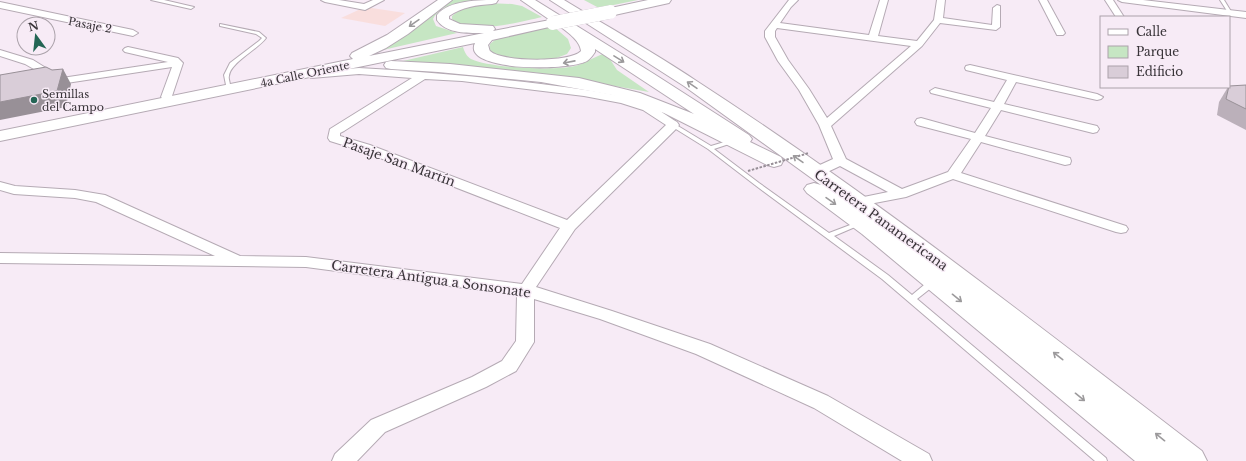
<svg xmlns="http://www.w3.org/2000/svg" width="1246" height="461" font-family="'Libre Baskerville',serif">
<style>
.industrial{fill:#f9dedd}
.green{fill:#c6e6c3}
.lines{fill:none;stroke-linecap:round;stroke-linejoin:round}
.service-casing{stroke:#b5aab4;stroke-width:2}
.pedestrian-casing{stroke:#b5aab4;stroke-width:2}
.minor-casing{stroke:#b5aab4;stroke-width:2}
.trunk-casing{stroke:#b5aab4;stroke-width:2}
.service{fill:#fff;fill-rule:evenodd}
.pedestrian{fill:#fff;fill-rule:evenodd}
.minor{fill:#fff;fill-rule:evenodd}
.trunk{fill:#fff;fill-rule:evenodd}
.trunk-bridge-casing{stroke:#b5aab4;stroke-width:14;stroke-linecap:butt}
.path-bridge{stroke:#968e96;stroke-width:2;stroke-dasharray:2.5 1.5;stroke-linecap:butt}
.trunk-bridge{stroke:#fff;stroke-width:14}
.wall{fill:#bbb0ba}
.shaded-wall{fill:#989097}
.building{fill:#d9cdd8;stroke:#989097}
.oneway{stroke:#9c9a9c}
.poi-dot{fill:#236554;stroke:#f7ebf6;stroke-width:1.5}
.labels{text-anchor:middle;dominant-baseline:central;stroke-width:3;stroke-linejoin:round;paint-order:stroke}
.far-street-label{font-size:11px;fill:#393439;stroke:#f7ebf6}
.far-poi-label{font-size:11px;fill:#393439;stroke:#f7ebf6;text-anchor:start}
.street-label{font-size:13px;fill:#393439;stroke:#f7ebf6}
</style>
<rect width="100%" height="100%" fill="#f7ebf6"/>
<path class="industrial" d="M 365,7 L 405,13 L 385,26 L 341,18 Z"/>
<g class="green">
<path d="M 451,0 L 476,0 C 461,2 441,4 433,19 L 436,26 L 457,33 L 383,50 L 384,46 Z"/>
<path d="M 584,0 L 638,0 L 599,8 Z"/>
<path d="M 487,3 L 512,4 L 522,6 L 542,17 C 520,22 469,36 452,19 L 452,16 L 461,9 Z"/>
<path d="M 553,26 L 568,39 L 571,48 L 567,54 C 561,56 555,59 549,60 C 536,62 497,61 489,50 L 490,44 L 496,39 Z"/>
<path d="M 463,47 C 464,51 467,57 471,59 C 489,68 556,71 575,66 C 586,63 595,56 606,53 L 617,70 L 649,92 L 539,73 L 403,61 Z"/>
</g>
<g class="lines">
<defs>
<g id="service">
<path d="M 1220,0 L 1224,0 L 1232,13 L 1231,14 L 1229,14 Z"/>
<path d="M 220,24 L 259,32 L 266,38 C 258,49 230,63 229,76 C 228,78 230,82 230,85 L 228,86 L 226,85 L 224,75 L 230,63 L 259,41 L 262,38 L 256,34 L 220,26 Z"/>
<path d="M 673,123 L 711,146 L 731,140 L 735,140 L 735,142 L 714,149 L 759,183 L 829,233 L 858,222 L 862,222 L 863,223 L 862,224 L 834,236 L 888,275 L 912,295 L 930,280 L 936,280 L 937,282 L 936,284 L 917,299 L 1106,458 L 1107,461 L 1095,461 L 882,279 L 755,185 L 708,149 L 671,126 L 671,124 Z"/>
</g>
<path id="pedestrian" d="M 151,0 L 164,0 L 194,7 L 191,9 Z"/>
<g id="minor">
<path d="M 321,0 L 339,0 L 364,4 L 373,0 L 384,0 L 365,10 L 325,2 Z"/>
<path d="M 789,0 L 798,0 L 791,7 L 780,23 L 869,35 L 880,0 L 888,0 L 878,36 L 917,41 L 934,20 L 937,0 L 945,0 L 943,18 L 992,25 L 993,8 L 997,5 L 1000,6 L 1000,27 L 996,30 L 940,23 L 922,46 L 831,126 L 846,159 L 902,189 L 948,172 L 971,139 L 917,125 L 915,122 L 917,119 L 921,118 L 975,133 L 991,108 L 931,93 L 930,91 L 935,88 L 994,102 L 1007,80 L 966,70 L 965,68 L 966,66 L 970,65 L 1097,94 L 1103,97 L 1101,99 L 1097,100 L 1016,82 L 1004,104 L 1097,126 L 1099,129 L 1097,132 L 1093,133 L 1001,110 L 985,136 L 1070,158 L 1071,161 L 1070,164 L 1065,165 L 981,142 L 961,173 L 1126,226 L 1128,229 L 1126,232 L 1121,233 L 1116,232 L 953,179 L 906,197 L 859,206 L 854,205 L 852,202 L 854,199 L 888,192 L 840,166 L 821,175 L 811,175 L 809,172 L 811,169 L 833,159 L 819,125 L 799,90 L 778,61 L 765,37 L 765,31 ZM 777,28 L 911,46 L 827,118 L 809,89 L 788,60 L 775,37 L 775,31 Z"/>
<path d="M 1039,0 L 1047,0 L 1065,33 L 1063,35 L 1057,35 Z"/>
<path d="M 1105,0 L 1113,0 L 1124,17 L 1116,17 Z"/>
<path d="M 1118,0 L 1143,0 L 1246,12 L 1246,18 L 1122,2 Z"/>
<path d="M 0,2 L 133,30 L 138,33 L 133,36 L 0,8 Z"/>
<path d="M 128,47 L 178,58 L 183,63 L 171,99 L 163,99 L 161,97 L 172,67 L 60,84 L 25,64 L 0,56 L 0,50 L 33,60 L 62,78 L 168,62 L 125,52 L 123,50 L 125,48 Z"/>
<path d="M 359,68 C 420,71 481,77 541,84 C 577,89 615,92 649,105 C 659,109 668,117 677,122 L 679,125 L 677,128 L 575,229 L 536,287 L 612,311 L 710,344 L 828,396 L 929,454 L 932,461 L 902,461 L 814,408 L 696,354 L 600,319 L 534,299 L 534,342 L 516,371 L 486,387 L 385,432 L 357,461 L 332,461 L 335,454 L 371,420 L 472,377 L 502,361 L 516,341 L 517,295 L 306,267 L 0,263 L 0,253 L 215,256 L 96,202 L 75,198 L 14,194 L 0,190 L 0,182 L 15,186 L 75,190 L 105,195 L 240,256 L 306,257 L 522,284 L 560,228 L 362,151 L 330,141 L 328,138 L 330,129 L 412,78 L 359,74 L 311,78 L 306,75 L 311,72 ZM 425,79 L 462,81 L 584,96 L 621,103 L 643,110 L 666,125 L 567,220 L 370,145 L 340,136 L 340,133 L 344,131 Z"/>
</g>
<g id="trunk">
<path d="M 438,0 L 452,0 L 408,34 L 386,48 L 369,56 L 484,33 C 469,33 446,34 437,20 L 437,15 C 449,0 479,0 498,0 L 496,3 L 492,4 C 477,5 462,7 449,16 L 449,19 L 460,24 L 493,26 L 495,29 L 493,31 L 550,20 L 521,0 L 535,0 L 654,74 L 749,135 L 752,139 L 750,142 L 781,157 L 783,161 L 781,165 L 774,167 L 767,165 L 664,113 L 612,95 L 541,82 L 438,72 L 391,69 L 386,68 L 384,65 L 386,62 L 391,61 L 450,64 L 579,78 L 640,93 L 694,114 L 595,49 L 595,52 C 593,55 590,59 587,61 C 571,71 461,72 475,43 L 0,141 L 0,131 L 353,59 L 350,56 L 352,53 L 387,35 ZM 558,25 C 566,31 580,40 581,51 C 571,63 501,62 490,51 C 489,50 489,47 488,45 L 492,40 Z"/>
<path d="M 550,0 L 564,0 C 608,27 653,52 695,80 C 871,194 1036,324 1202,451 L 1207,461 L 1135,461 L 862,234 L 807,193 L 804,189 L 807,185 L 814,183 L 821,185 L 684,86 Z"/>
<path d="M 648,0 L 671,0 L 669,3 L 610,16 L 606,15 L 604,12 L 606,9 Z"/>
</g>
</defs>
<use href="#service" class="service-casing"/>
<use href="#pedestrian" class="pedestrian-casing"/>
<use href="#minor" class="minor-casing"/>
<use href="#trunk" class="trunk-casing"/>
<use href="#service" class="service"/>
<use href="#pedestrian" class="pedestrian"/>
<use href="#minor" class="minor"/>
<use href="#trunk" class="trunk"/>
<defs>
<path id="trunk-bridge" d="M 553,23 L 610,12"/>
</defs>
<use href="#trunk-bridge" class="trunk-bridge-casing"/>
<path class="path-bridge" d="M 748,171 L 809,153"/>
<use href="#trunk-bridge" class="trunk-bridge"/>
</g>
<path class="wall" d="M 1246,85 L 1246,130 L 1217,115 L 1219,102 L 1228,87 Z"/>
<path class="shaded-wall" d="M 63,69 L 71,84 L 66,107 L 0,120 L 0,102 Z"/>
<g class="building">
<path d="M 46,67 L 52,70 L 63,69 L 57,91 L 0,102 L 0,75 Z"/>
<path d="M 1246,85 L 1246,109 L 1226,99 L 1229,86 Z"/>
</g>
<defs><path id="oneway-shaft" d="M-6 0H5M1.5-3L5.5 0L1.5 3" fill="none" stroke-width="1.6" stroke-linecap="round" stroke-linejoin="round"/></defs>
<g class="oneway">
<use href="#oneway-shaft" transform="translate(414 23) rotate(145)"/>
<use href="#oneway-shaft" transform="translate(619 59) rotate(32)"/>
<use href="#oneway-shaft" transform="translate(569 62) rotate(169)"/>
<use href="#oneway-shaft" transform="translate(692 85) rotate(-146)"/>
<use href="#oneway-shaft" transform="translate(798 159) rotate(-145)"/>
<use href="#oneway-shaft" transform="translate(831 201) rotate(35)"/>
<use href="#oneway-shaft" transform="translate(957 298) rotate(39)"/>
<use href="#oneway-shaft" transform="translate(1058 356) rotate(-142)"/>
<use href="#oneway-shaft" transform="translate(1080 397) rotate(39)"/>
<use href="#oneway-shaft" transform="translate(1160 437) rotate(-141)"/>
</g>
<circle class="poi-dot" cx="34" cy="100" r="4"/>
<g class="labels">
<g class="far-street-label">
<text transform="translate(90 25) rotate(11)">Pasaje 2</text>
<text transform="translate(305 74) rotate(-12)">4a Calle Oriente</text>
</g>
<g class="far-poi-label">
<text x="42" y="94">Semillas<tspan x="42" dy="13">del Campo</tspan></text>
</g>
<g class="street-label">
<text transform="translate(399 162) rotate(20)">Pasaje San Martín</text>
<text transform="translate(881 220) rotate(36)">Carretera Panamericana</text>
<text transform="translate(431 279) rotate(8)">Carretera Antigua a Sonsonate</text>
</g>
</g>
<rect x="1100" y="16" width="130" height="72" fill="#f7ebf6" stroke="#aba2aa"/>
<rect x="1108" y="29" width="20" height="6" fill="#ffffff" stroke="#aba2aa"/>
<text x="1136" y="36" font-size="12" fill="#393439">Calle</text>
<rect x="1108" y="46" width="20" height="12" fill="#c6e6c3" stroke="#aba2aa"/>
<text x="1136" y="56" font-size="12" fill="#393439">Parque</text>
<rect x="1108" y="66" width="20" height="12" fill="#d9cdd8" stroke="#aba2aa"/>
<text x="1136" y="76" font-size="12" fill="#393439">Edificio</text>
<g transform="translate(36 36) rotate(345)"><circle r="19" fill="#f7ebf6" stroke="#aba2aa"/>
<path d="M0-3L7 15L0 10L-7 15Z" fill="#236554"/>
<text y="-6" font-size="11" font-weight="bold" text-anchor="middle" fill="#393439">N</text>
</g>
</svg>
